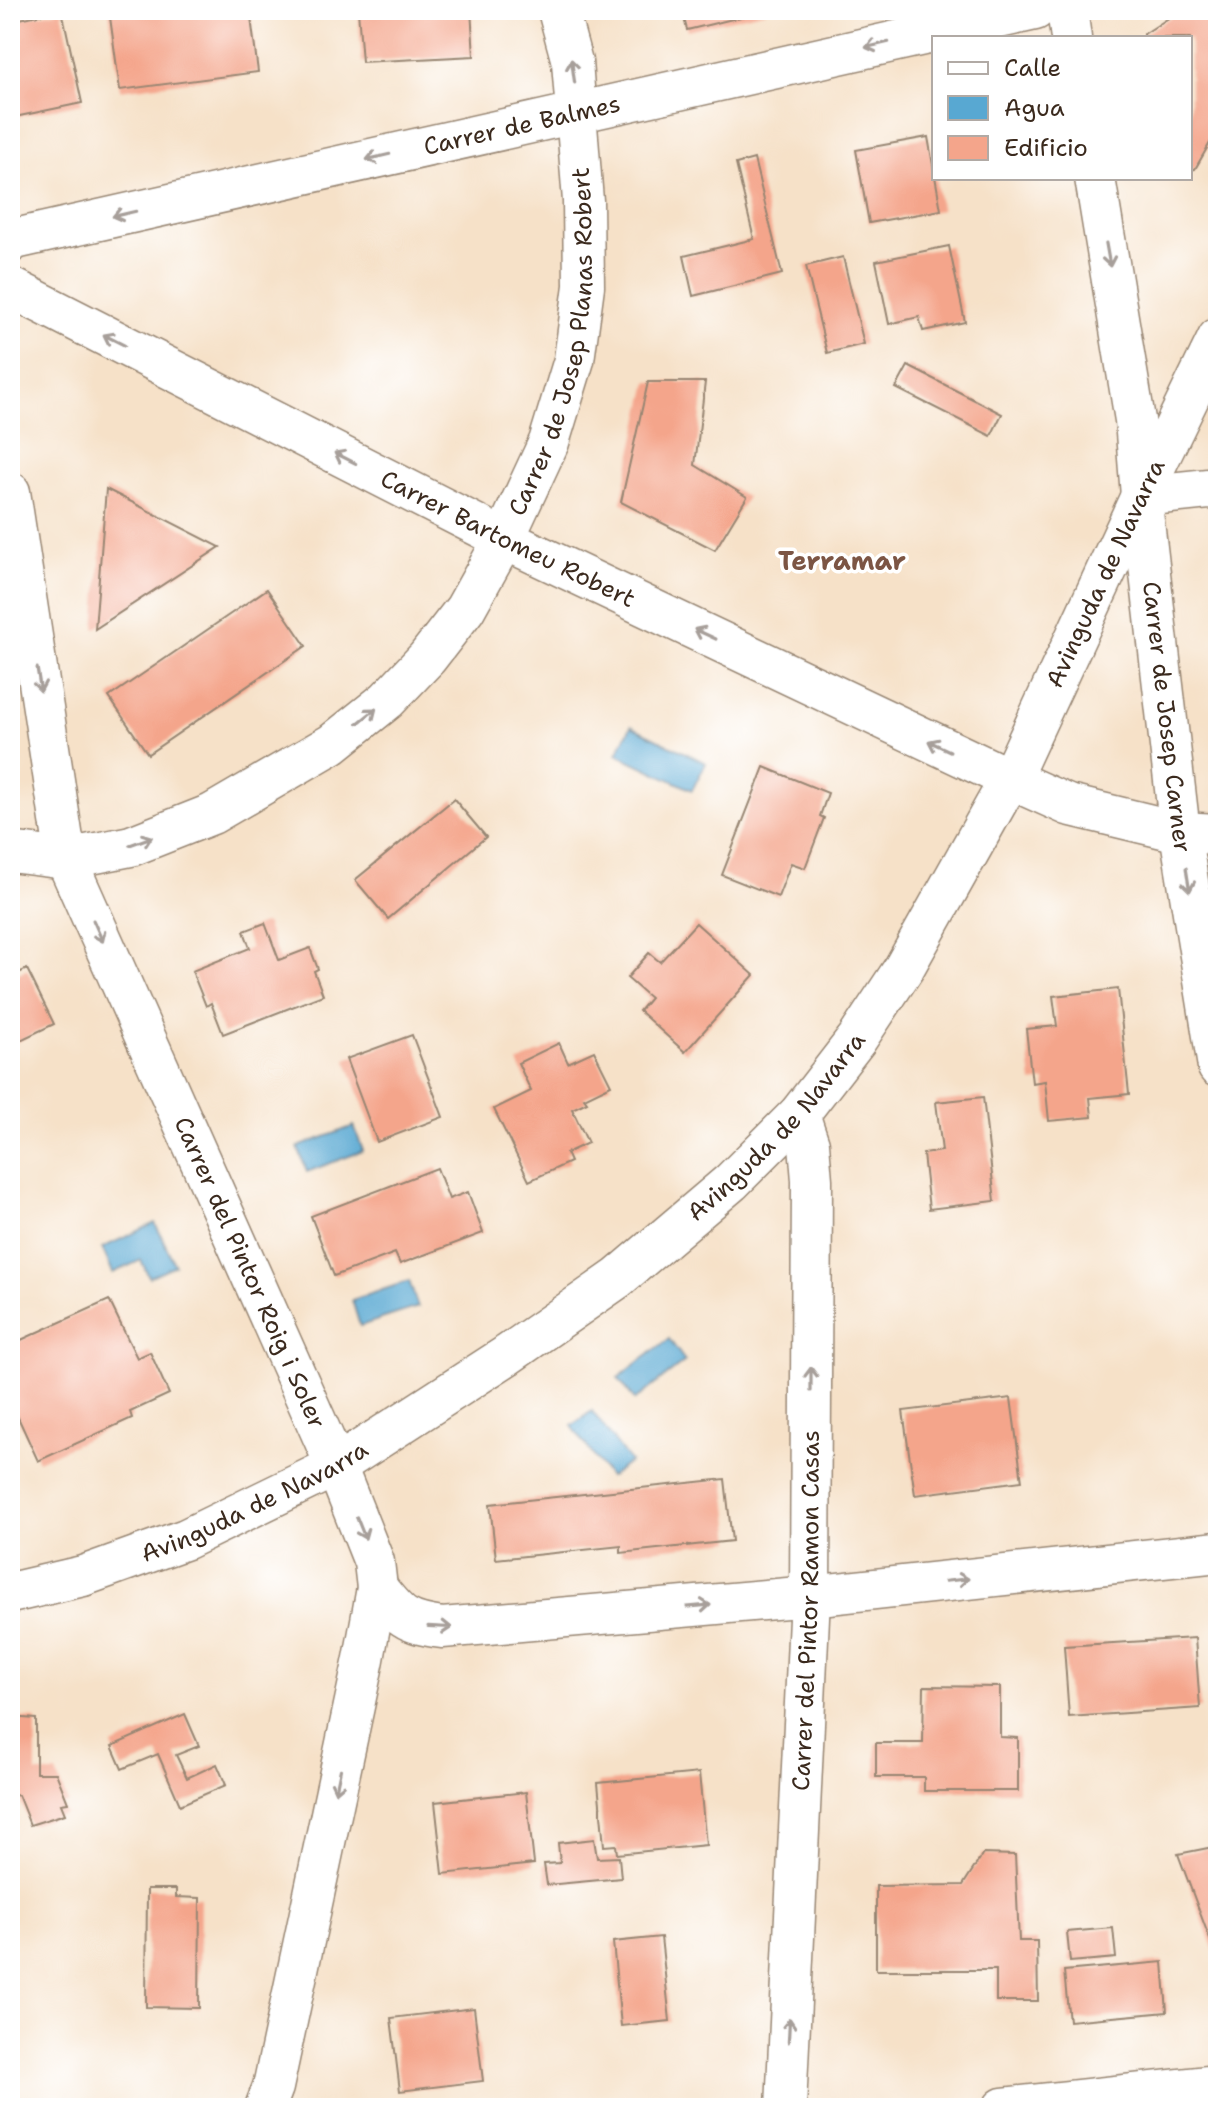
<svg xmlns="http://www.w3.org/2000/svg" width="1228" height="2118" font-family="'Shantell Sans',sans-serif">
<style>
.water{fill:#58a8d2;stroke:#4a6978;stroke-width:2}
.building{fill:#f4a58b}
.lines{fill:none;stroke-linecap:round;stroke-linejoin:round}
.minor-casing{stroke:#988673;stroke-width:43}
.minor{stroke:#fff;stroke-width:40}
.oneway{stroke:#a79f9a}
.labels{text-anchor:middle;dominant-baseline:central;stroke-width:7;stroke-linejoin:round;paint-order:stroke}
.street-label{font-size:24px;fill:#3b2a1e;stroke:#fff}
.neighbourhood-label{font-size:26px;font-weight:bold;fill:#7c5544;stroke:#fff}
</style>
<rect width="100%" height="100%" fill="#fff"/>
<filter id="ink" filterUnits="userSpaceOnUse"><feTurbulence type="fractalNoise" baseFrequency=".0125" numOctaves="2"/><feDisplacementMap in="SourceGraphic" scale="16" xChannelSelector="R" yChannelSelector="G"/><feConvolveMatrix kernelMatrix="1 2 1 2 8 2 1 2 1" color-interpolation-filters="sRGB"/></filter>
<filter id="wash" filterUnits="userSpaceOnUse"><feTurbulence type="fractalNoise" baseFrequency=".006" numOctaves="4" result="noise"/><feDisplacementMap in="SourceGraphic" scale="32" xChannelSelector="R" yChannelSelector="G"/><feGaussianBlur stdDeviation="1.8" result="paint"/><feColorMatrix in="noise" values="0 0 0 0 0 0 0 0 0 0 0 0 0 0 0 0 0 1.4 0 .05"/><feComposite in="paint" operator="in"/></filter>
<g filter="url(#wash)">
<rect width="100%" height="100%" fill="#f6e1c8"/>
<g class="water">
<path d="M 631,726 L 706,763 L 692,790 L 617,754 Z"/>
<path d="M 354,1126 L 363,1151 L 307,1172 L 298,1147 Z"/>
<path d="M 155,1223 L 175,1265 L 149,1277 L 141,1260 L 113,1273 L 102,1248 Z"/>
<path d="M 409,1281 L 418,1307 L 360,1326 L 352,1300 Z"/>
<path d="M 669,1339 L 685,1361 L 635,1400 L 618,1378 Z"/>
<path d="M 592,1411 L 630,1462 L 609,1477 L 572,1426 Z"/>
</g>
<g id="blocks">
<g class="building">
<path d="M 62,10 L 82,103 L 10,118 L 10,21 Z"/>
<path d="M 109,10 L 250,10 L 258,72 L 120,90 Z"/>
<path d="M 358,10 L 471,10 L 474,56 L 362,62 Z"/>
<path d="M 682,10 L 766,10 L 766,11 L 687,30 Z"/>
<path d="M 1181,10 L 1218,10 L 1218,17 L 1215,20 L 1218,34 L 1218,129 L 1195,169 L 1190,170 L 1190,38 L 1144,38 L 1144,34 Z"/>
<path d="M 928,137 L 941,210 L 869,223 L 856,150 Z"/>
<path d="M 754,159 L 782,274 L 693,296 L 684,256 L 754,239 L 736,164 Z"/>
<path d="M 949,246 L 965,322 L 923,331 L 919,317 L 889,324 L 876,261 Z"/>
<path d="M 843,257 L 864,344 L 827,353 L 806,266 Z"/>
<path d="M 908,366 L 1002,414 L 991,436 L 896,388 Z"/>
<path d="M 648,382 L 705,382 L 695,465 L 747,497 L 715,550 L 621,502 Z"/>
<path d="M 106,489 L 220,547 L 95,629 Z"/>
<path d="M 267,589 L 306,646 L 148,754 L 109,697 Z"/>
<path d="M 764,767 L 828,793 L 820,816 L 824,818 L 805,868 L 791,863 L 778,897 L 722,875 Z"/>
<path d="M 454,799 L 486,837 L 388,919 L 355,880 Z"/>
<path d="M 265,923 L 279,960 L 310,948 L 318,969 L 314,971 L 323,995 L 223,1034 L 211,1003 L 206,1006 L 192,971 L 250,948 L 244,931 Z"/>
<path d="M 696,923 L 754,975 L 685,1052 L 639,1011 L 650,998 L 627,978 L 649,953 L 660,962 Z"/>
<path d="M 27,969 L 54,1024 L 10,1045 L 10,977 Z"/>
<path d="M 1118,989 L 1129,1094 L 1090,1098 L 1092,1117 L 1049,1121 L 1045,1081 L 1032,1083 L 1026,1029 L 1057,1026 L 1053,996 Z"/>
<path d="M 412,1035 L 443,1117 L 377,1142 L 346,1059 Z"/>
<path d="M 559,1043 L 568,1063 L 594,1051 L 611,1085 L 584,1098 L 587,1102 L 572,1109 L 588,1143 L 566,1153 L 570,1162 L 529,1181 L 494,1109 L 531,1091 L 518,1063 Z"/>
<path d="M 983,1097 L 995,1201 L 929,1209 L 923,1154 L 942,1151 L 936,1102 Z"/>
<path d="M 437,1168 L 449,1199 L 468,1192 L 483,1233 L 400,1264 L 395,1253 L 334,1276 L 311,1216 Z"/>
<path d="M 109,1300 L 137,1358 L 150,1352 L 169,1394 L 130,1412 L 132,1418 L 38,1461 L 10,1400 L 10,1345 Z"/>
<path d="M 1011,1398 L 1022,1481 L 915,1495 L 903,1411 Z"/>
<path d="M 725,1479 L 732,1541 L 621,1553 L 621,1546 L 496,1559 L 490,1504 Z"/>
<path d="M 1195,1638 L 1200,1708 L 1069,1717 L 1064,1646 Z"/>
<path d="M 924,1686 L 1000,1687 L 1000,1737 L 1018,1738 L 1018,1791 L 924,1791 L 924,1777 L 876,1777 L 876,1743 L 923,1743 Z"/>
<path d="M 185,1714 L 199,1746 L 176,1755 L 187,1778 L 217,1764 L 226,1785 L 180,1805 L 158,1754 L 122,1769 L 112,1746 Z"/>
<path d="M 10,1717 L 36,1719 L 36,1773 L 56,1773 L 68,1803 L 61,1804 L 65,1814 L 30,1825 L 18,1795 L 10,1796 Z"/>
<path d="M 699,1773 L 706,1845 L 617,1854 L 616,1845 L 604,1846 L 598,1783 Z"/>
<path d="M 526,1792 L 534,1864 L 443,1874 L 435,1802 Z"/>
<path d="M 594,1839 L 597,1858 L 619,1857 L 621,1878 L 547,1885 L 544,1864 L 560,1863 L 558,1843 Z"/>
<path d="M 1218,1846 L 1218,1961 L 1178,1854 Z"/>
<path d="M 983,1854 L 1015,1855 L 1019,1941 L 1037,1941 L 1038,2001 L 996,2001 L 996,1970 L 876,1970 L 876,1886 L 963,1885 Z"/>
<path d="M 147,1889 L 176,1889 L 176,1897 L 200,1898 L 199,2008 L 146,2007 Z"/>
<path d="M 1113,1928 L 1116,1958 L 1070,1962 L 1067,1932 Z"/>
<path d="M 661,1937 L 670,2021 L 621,2026 L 613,1942 Z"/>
<path d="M 1163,1962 L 1167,2012 L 1069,2021 L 1064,1971 Z"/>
<path d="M 474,2008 L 483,2081 L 400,2091 L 391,2018 Z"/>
</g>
</g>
</g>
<g filter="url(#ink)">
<use href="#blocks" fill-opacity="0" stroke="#988673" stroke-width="2"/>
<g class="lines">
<defs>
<g id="minor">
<path d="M 1067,10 L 1071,38"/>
<path id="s1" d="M 1095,178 L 1135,420 L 1141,496 L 1180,832 L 1218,1067"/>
<path id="s2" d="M 10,243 L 15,239 L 1035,10"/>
<path id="s3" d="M 10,287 L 504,539 L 1010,779 L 1068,805 L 1180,832 L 1218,834"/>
<path id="s4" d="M 10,492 L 66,859 L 336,1466 L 374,1562 L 377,1588 L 364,1659 L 273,2087 L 265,2108"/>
<path d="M 1141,496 L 1218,488"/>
<path id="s5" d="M 10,852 L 66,859 L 131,846 L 212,814 L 332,744 L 387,700 L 427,658 L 465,609 L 504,539 L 549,442 L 574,360 L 584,286 L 583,201 L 572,62 L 558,10"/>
<path d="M 377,1588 C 400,1617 405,1623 442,1628 L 810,1596 L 1218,1552"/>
<path id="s6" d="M 10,1593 L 83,1576 L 186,1539 L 336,1466 L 506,1356 L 618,1278 L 731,1182 L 799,1114 L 857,1039 L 904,968 L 1010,779 L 1141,496 L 1218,338"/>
<path id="s7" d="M 786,2108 L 810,1596 L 812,1180 L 809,1144 L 799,1114"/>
<path d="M 1003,2108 L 1218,2085"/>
</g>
</defs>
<use href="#minor" class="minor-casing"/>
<use href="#minor" class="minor"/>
</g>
<defs><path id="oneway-shaft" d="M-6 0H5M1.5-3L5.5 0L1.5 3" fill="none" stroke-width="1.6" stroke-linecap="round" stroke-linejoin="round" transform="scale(2)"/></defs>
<g class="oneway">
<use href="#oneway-shaft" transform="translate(877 45) rotate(167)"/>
<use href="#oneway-shaft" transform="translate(573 71) rotate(-98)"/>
<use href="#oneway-shaft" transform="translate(378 157) rotate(167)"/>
<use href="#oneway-shaft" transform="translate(124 214) rotate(167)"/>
<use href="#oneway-shaft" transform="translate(1108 255) rotate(80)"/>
<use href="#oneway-shaft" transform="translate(114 340) rotate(-153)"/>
<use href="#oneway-shaft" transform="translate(345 458) rotate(-153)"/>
<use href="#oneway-shaft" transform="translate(705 634) rotate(-155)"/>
<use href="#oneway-shaft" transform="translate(39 680) rotate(81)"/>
<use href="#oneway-shaft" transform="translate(367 716) rotate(-39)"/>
<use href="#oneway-shaft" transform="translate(939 746) rotate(-155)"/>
<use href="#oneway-shaft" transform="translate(141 841) rotate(-20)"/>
<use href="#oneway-shaft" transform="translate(1188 880) rotate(81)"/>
<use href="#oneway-shaft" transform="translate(98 931) rotate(66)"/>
<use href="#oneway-shaft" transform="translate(811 1379) rotate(-90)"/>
<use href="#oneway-shaft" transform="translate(361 1528) rotate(68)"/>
<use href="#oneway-shaft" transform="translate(957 1580) rotate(-6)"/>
<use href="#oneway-shaft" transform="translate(699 1606) rotate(-5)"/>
<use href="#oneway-shaft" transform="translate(440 1627) rotate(3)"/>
<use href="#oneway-shaft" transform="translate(338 1781) rotate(102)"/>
<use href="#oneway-shaft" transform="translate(789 2030) rotate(-87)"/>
</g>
</g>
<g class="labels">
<g class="street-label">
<text stroke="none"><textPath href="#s2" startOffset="526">Carrer de Balmes</textPath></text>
<text stroke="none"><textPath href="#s5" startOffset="826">Carrer de Josep Planas Robert</textPath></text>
<text stroke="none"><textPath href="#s3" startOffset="558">Carrer Bartomeu Robert</textPath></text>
<text stroke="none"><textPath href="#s6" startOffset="1558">Avinguda de Navarra</textPath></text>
<text stroke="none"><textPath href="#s1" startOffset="544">Carrer de Josep Carner</textPath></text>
<text stroke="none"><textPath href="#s6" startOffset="910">Avinguda de Navarra</textPath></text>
<text stroke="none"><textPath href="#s4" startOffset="824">Carrer del Pintor Roig i Soler</textPath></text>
<text stroke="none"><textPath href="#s6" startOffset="262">Avinguda de Navarra</textPath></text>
<text stroke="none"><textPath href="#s7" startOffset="498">Carrer del Pintor Ramon Casas</textPath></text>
</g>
<g class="neighbourhood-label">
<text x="842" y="560">Terramar</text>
</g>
</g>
<rect width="1228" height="2118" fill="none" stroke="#fff" stroke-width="40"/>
<rect x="932" y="36" width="260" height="144" fill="#ffffff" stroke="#b1aaa5" stroke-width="2"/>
<rect x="948" y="62" width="40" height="12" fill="#ffffff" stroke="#b1aaa5" stroke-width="2"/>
<text x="1004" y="76" font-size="24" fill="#3b2a1e">Calle</text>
<rect x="948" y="96" width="40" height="24" fill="#58a8d2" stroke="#b1aaa5" stroke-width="2"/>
<text x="1004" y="116" font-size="24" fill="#3b2a1e">Agua</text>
<rect x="948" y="136" width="40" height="24" fill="#f4a58b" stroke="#b1aaa5" stroke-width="2"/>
<text x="1004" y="156" font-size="24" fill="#3b2a1e">Edificio</text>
</svg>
